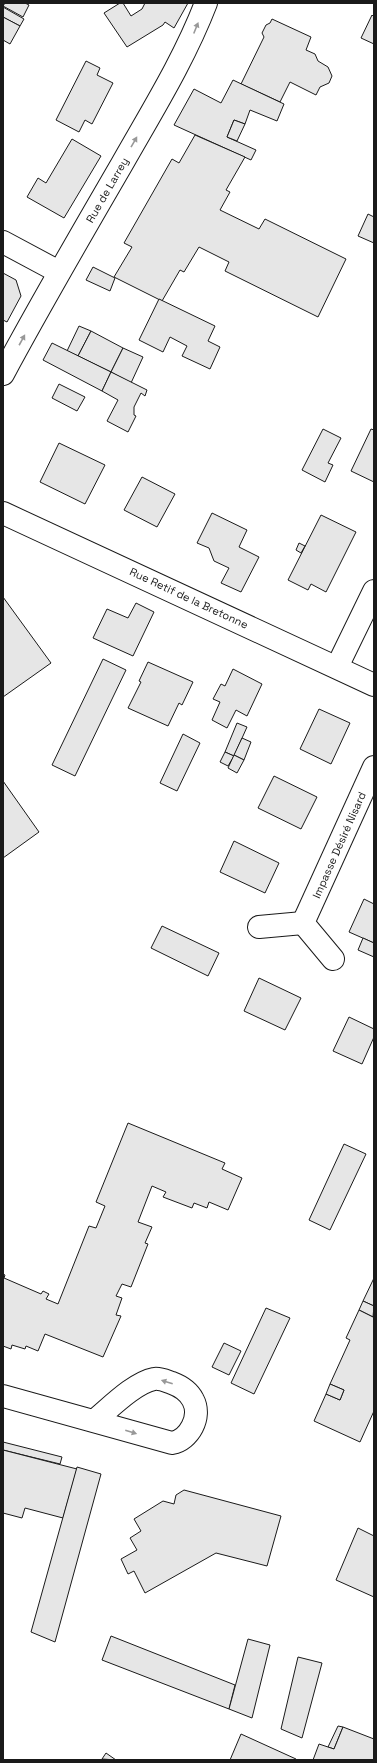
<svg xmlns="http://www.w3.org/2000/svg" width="377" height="1763" font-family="'Space Grotesk',sans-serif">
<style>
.building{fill:#e6e6e6;stroke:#1a1a1a}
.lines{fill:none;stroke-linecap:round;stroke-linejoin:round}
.street-casing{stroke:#1a1a1a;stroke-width:24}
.street{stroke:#fff;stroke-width:22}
.oneway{fill:#989898}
.labels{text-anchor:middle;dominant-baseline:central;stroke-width:3;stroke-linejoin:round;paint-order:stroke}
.street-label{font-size:11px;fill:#1a1a1a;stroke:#fff}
</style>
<rect width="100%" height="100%" fill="#fff"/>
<g class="building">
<path d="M 5,3 L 25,3 L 29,5 L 23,17 L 3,6 Z"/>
<path d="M 120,3 L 123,3 L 131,16 L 142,9 L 145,3 L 188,3 L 174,28 L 165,22 L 163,25 L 127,47 L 104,13 Z"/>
<path d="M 3,7 L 24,19 L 20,26 L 3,17 Z"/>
<path d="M 372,15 L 374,17 L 374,44 L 361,38 Z"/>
<path d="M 3,17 L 20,26 L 10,44 L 3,40 Z"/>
<path d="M 272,19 L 311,37 L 306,50 L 315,54 L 318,61 L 328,67 L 332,76 L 329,83 L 320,87 L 316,95 L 290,82 L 280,102 L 241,84 L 264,37 L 262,33 L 266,25 L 270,23 Z"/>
<path d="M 86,61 L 100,68 L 97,75 L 113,83 L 92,124 L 85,120 L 79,132 L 56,120 Z"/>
<path d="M 233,80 L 284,104 L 277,121 L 250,110 L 245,124 L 234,120 L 227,137 L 256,150 L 251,160 L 174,125 L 194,89 L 221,103 Z"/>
<path d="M 234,120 L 245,124 L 237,141 L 227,137 Z"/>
<path d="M 195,135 L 245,157 L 226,190 L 230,192 L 220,210 L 259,229 L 265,219 L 346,259 L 318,317 L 225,271 L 229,262 L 199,247 L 184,272 L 180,270 L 162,301 L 114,277 L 132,247 L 124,243 L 172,159 L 179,163 Z"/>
<path d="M 72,139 L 101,156 L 64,218 L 27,197 L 38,178 L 46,183 Z"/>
<path d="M 368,214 L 374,217 L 374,243 L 358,236 Z"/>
<path d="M 93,267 L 115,278 L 110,291 L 86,280 Z"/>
<path d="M 3,273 L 16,280 L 21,296 L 7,322 L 3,320 Z"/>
<path d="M 159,299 L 215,326 L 208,341 L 220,347 L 210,369 L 182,356 L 187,346 L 170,337 L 163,352 L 139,340 Z"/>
<path d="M 79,326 L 91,331 L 78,356 L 67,351 Z"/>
<path d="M 91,331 L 123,348 L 111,372 L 78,356 Z"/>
<path d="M 52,343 L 111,372 L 102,391 L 43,360 Z"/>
<path d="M 123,348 L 143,357 L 131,383 L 111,372 Z"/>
<path d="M 111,372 L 147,390 L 145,396 L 141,393 L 134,407 L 134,415 L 136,416 L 128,432 L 107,421 L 118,400 L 102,391 Z"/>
<path d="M 59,384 L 85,397 L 77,411 L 52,398 Z"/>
<path d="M 323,429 L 341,438 L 328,463 L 333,465 L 325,482 L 302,470 Z"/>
<path d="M 371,429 L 374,430 L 374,482 L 351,471 Z"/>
<path d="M 59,443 L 105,465 L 85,504 L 40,482 Z"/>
<path d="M 142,477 L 175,494 L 157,527 L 124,510 Z"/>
<path d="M 212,513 L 247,530 L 239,547 L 259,557 L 241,592 L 221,583 L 229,568 L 214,561 L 209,548 L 197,543 Z"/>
<path d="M 321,515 L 356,532 L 326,592 L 311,584 L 308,590 L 288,580 Z"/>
<path d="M 299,543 L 305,546 L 301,553 L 296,550 Z"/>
<path d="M 3,597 L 51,663 L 3,697 Z"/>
<path d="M 136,603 L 154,612 L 133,656 L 93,638 L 107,609 L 128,618 Z"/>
<path d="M 103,659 L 126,670 L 75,776 L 52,765 Z"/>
<path d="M 148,662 L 193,682 L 182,705 L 179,703 L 168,726 L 128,708 L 141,682 L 139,681 Z"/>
<path d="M 233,669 L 262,684 L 247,716 L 236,710 L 227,728 L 212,720 L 220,702 L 213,699 L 221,684 L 225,686 Z"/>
<path d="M 319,709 L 350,723 L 331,764 L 300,749 Z"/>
<path d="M 237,723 L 247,727 L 234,756 L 225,752 Z"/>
<path d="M 183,734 L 200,743 L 177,791 L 160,783 Z"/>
<path d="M 242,738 L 251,742 L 244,760 L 234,755 Z"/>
<path d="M 225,752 L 234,756 L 228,766 L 220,762 Z"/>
<path d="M 234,755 L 244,760 L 237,773 L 228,768 Z"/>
<path d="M 274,776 L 317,797 L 301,829 L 258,808 Z"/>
<path d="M 3,781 L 39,832 L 3,858 Z"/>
<path d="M 234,841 L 279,863 L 265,893 L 220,872 Z"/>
<path d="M 364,899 L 374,904 L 374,943 L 349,932 Z"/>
<path d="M 162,926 L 219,953 L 208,976 L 151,948 Z"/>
<path d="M 363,938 L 374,943 L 374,957 L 358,950 Z"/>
<path d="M 259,978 L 301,998 L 285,1030 L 244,1011 Z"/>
<path d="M 349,1017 L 374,1029 L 374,1037 L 362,1064 L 333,1051 Z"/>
<path d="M 128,1123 L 225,1163 L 222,1169 L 242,1178 L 228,1210 L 209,1202 L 207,1208 L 194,1203 L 192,1208 L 163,1197 L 166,1192 L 152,1186 L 138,1222 L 152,1227 L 145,1243 L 148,1244 L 131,1287 L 122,1284 L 116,1296 L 122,1298 L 116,1315 L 121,1316 L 103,1357 L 45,1334 L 38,1351 L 26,1346 L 25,1349 L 12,1345 L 11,1349 L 3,1346 L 3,1274 L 5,1275 L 4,1278 L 41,1294 L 43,1291 L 49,1294 L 46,1299 L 58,1304 L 89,1226 L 96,1228 L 105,1206 L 96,1202 Z"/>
<path d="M 344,1144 L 366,1154 L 330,1230 L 309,1220 Z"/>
<path d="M 374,1278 L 374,1306 L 363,1301 Z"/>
<path d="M 363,1301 L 374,1306 L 373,1317 L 359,1310 Z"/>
<path d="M 266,1308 L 290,1318 L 254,1394 L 231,1383 Z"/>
<path d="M 359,1310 L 373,1317 L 374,1315 L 374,1411 L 360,1442 L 314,1421 L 326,1394 L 340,1400 L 344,1390 L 330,1384 L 350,1340 L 346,1338 Z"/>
<path d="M 224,1343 L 241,1351 L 229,1375 L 212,1367 Z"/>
<path d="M 330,1384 L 344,1390 L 340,1400 L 326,1394 Z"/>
<path d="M 3,1442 L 62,1457 L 60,1464 L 3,1450 Z"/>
<path d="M 3,1450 L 77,1469 L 63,1518 L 25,1508 L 22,1518 L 3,1513 Z"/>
<path d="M 77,1467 L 101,1474 L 55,1642 L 31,1632 Z"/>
<path d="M 184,1490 L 281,1516 L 267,1566 L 216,1553 L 145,1593 L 134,1571 L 128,1574 L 121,1559 L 137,1550 L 130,1538 L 141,1531 L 134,1519 L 163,1501 L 174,1504 L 176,1495 Z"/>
<path d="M 358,1528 L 374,1536 L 374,1597 L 336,1580 Z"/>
<path d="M 111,1636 L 235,1685 L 229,1709 L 102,1660 Z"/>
<path d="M 248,1639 L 270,1645 L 252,1718 L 229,1709 Z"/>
<path d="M 298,1657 L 322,1663 L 302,1738 L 281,1729 Z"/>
<path d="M 338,1726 L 343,1727 L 334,1749 L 328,1747 Z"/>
<path d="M 343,1727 L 374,1739 L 374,1760 L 313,1760 L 319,1744 L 334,1749 Z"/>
<path d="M 241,1734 L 296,1759 L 295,1760 L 230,1760 Z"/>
<path d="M 106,1753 L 116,1760 L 102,1759 Z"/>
</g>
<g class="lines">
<defs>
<g id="street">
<path d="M 3,242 L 59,272"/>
<path d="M 3,374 C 41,303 82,233 122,164 C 152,111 184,60 206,3"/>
<path d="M 3,513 L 374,685"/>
<path d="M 337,667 L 374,591"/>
<path d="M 303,923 L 374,767"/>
<path d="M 303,923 L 333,959"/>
<path d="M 259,927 L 303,923"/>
<path d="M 3,1396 L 172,1443 C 189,1440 202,1417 193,1400 C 189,1392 180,1386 172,1383 C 166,1381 160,1378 154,1379 C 134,1383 110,1408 94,1421"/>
</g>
</defs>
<use href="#street" class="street-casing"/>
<use href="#street" class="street"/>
</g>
<defs><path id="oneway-solid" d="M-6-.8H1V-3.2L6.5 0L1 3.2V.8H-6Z"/></defs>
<g class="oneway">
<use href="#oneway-solid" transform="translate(196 28) rotate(-68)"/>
<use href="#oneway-solid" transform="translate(134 142) rotate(-60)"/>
<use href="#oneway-solid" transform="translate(22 340) rotate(-61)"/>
<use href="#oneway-solid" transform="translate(167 1382) rotate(-162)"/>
<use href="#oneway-solid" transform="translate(131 1432) rotate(17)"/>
</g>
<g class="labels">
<g class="street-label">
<text transform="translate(107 190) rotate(-60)">Rue de Larrey</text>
<text transform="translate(189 598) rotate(25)">Rue Retif de la Bretonne</text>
<text transform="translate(339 845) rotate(-66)">Impasse Désiré Nisard</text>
</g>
</g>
<rect width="377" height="1763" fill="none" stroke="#1a1a1a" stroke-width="8"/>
</svg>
